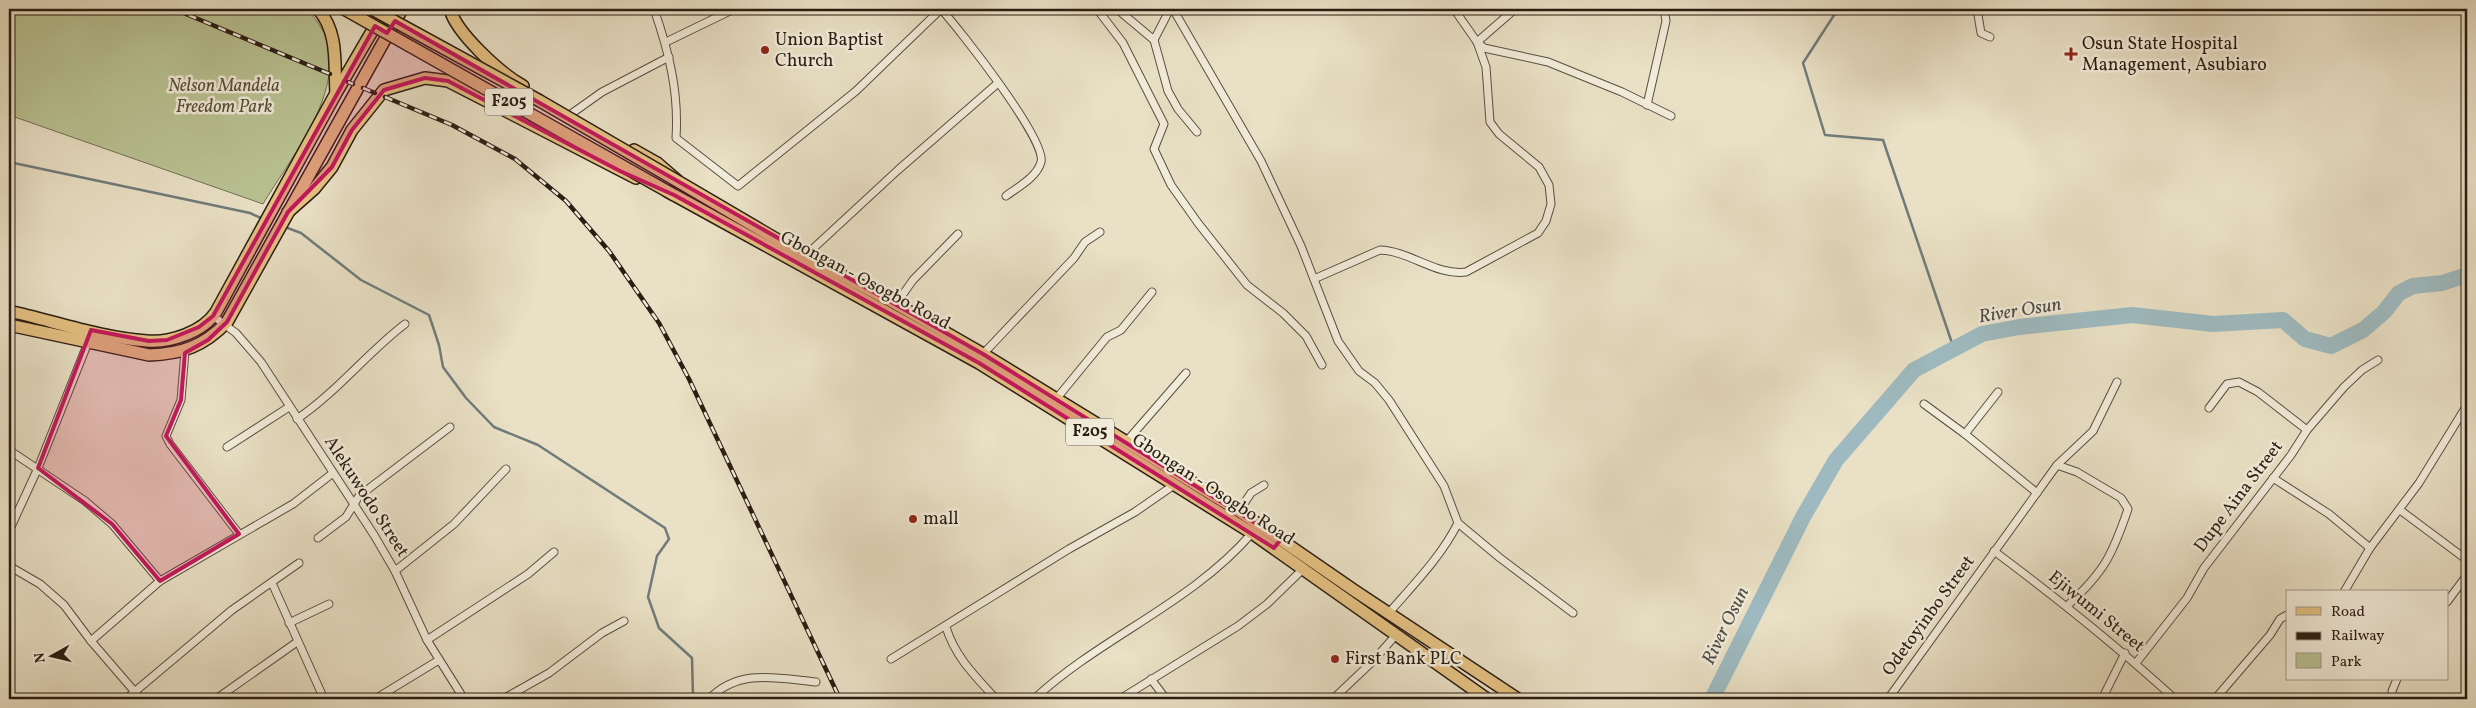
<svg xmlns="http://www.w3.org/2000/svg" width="2476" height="708" font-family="Vollkorn,serif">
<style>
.green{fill:#b9c293;stroke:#727053}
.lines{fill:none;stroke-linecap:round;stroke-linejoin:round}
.stream{stroke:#707b7b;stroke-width:2.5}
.river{stroke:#9ebac0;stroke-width:16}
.minor-casing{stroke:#5a4e40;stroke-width:9}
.primary-casing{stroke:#2a1d13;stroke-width:14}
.minor{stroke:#f1ebd9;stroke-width:7}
.primary{stroke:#e4c082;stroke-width:11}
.rail-casing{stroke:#2a1d13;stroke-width:4.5}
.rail{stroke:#f1ebd9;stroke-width:2.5;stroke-dasharray:8;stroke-linecap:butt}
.primary-bridge-casing{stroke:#2a1d13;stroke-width:14;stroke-linecap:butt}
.primary-bridge{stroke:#e4c082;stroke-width:11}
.marked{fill:#c2185b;fill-opacity:0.2;stroke:#c2185b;stroke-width:4;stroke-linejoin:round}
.poi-dot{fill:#8f2418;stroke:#f1ebd9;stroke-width:2}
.labels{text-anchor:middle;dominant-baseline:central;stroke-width:5;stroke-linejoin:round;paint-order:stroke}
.shield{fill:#f1ebd9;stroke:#665b4e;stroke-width:1}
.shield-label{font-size:16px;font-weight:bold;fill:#2a1d13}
.poi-label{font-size:18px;fill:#2a1d13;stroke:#f1ebd9;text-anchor:start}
.park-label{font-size:18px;font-style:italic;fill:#554f39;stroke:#f1ebd9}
.street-label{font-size:18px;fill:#2a1d13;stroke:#f1ebd9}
.water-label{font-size:19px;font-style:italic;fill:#4d4c47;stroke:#f1ebd9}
</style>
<rect width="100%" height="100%" fill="#e9e0c5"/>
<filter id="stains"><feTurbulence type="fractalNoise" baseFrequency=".004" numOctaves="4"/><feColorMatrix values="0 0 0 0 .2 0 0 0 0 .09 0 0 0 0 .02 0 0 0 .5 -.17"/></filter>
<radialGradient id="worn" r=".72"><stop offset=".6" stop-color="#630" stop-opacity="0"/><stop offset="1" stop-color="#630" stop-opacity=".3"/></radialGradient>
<path class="green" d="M 9,9 L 307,9 C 317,21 329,36 330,52 C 334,107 290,159 263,204 L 9,115 Z"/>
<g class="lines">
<g class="stream">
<path d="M 1838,9 L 1803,63 L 1825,135 L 1883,140 L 1954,349"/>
<path d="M 9,162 L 250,213 L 263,219"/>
<path d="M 285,227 L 301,233 L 361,280 L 429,315 L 439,345 L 443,367 L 466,398 L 494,427 L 538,445 L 665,528 L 669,539 L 657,556 L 648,597 L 659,628 L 692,658 L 693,696 L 696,699"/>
</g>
<path class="river" d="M 1712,699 L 1803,517 L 1836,460 L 1914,370 L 1982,334 L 2019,327 L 2132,315 L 2213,324 L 2283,320 L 2305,339 L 2331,346 L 2363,330 L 2384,312 L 2399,293 L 2413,286 L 2442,283 L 2467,275"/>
<defs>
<g id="minor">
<path d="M 654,9 C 669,52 679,92 676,138 L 738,186 L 856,91 L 941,9"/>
<path d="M 941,9 C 959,29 1047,140 1041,162 C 1037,177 1018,187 1006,196"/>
<path d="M 1097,9 L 1123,43 L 1164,124 L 1154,149 L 1171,185 L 1198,223 L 1247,285 L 1283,313 L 1306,336 L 1322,365"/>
<path d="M 1117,9 L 1154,40 L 1168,91 L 1178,109 L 1197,132"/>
<path d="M 1173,9 L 1261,161 L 1301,246 L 1338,341 L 1359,371 L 1375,383 L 1389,400 L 1444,486 L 1458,523 C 1441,557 1413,585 1388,614"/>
<path d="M 1454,9 L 1477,42 L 1484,48 L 1548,62 L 1622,92 L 1671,116"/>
<path d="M 1977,9 L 1981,33 L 1990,37"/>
<path d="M 1154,40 L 1170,9"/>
<path d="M 666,42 L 734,9"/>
<path d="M 1647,105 L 1666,21 L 1664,9"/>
<path d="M 571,114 L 602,92 L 669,57"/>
<path d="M 805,256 L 898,170 L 998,83"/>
<path d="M 1314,279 L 1380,250 C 1410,251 1436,276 1466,272 L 1538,233 L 1546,221 L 1551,204 L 1549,185 L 1539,167 L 1499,134 L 1490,122 L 1486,67 L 1477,42 L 1515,9"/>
<path d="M 896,304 L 913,280 L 958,234"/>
<path d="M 213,316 L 236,333 L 261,362 L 374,535 L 395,571 L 427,640 L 464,699"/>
<path d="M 185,351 L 181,400 L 166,436 L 170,444 L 239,534"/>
<path d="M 983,354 L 1074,258 L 1085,242 L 1100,232"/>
<path d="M 1057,398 L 1107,337 L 1121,330 L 1152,292"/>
<path d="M 1924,404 L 1965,434 L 2037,493"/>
<path d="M 2209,408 L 2227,384 L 2239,382 L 2258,392 L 2307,430"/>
<path d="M 297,419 C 337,392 367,353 405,324"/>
<path d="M 1965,434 L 1998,392"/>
<path d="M 1126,442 L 1186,373"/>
<path d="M 227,447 L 289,407"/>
<path d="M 9,450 L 85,501 L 112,524 L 160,581"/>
<path d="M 2057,465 L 2077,472 L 2121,498 L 2128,509 C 2112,556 2104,572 2067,606"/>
<path d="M 2273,478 L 2329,514 L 2370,548"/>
<path d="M 2400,510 L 2467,560"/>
<path d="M 1239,511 L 1251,493 L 1264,485"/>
<path d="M 1458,523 L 1500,558 L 1573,613"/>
<path d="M 9,531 L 38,468 L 89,340"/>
<path d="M 318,538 L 346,517 L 359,496 L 450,427"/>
<path d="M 1994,551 C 2057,598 2117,646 2175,699"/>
<path d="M 9,566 L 40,584 L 64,605 L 91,641 L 141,699"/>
<path d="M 395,571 L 454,524 L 506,469"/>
<path d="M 272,583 L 324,699"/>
<path d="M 2344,592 L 2370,548 L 2419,483 L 2467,405"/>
<path d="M 2447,602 L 2467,575"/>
<path d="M 289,623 L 329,604"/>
<path d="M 946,627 C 955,657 976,677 996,699"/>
<path d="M 427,640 L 528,574 L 554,552"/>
<path d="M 91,641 L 160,581 L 293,504 L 333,473"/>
<path d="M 891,659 L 1069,549 L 1135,512 L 1174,485"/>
<path d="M 2136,663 L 2187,598 L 2204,568 L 2291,455 L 2307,430 L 2344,387 L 2362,370 L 2378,360"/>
<path d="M 1151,679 L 1166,699"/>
<path d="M 9,696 L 14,699"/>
<path d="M 126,699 L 232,610 L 299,563"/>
<path d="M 216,699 L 297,642"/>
<path d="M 375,699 L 439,660"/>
<path d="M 503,699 L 549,673 L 602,633 L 624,621"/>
<path d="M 709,699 C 739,668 777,678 816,682"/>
<path d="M 1034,699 C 1101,637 1192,603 1252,533"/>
<path d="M 1120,699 L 1238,626 L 1267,604 L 1303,569"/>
<path d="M 1333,699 L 1372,662 L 1396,635"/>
<path d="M 1888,699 L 2057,465 L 2093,431 L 2117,382"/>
<path d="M 2102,699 L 2125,653"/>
<path d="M 2215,699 L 2270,635 L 2280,619 L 2287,615"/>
<path d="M 2393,699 L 2392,691 L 2397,679"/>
<path d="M 2404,699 L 2407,699"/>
</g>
<g id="primary">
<path d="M 318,9 C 339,33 334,63 336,93"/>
<path d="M 450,9 C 456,33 501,74 523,86"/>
<path d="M 634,150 L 657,163 L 679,182 L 805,256 L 896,304 L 983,354 L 1239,511 L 1355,591 L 1518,699"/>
<path d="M 667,191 L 979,363 L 1252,533 L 1487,699"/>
<path d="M 288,212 L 314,189 L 332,167 L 352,130 L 384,90 L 425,78 L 448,81 L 636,178"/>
<path d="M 9,311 C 54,321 101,338 147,341 C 170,343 203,332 216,312 L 336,93 L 385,9"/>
<path d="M 9,325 L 149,355 C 182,354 204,346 227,322 L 402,9"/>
</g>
</defs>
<use href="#minor" class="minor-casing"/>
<use href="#primary" class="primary-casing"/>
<use href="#minor" class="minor"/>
<use href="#primary" class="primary"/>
<defs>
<g id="rail">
<path d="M 174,9 L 330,74"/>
<path d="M 348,82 L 353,84"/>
<path d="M 363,88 L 375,93"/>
<path d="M 385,97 L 452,125 L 515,159 L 566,201 L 609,251 L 659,323 L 689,379 L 840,699"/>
</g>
</defs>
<use href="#rail" class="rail-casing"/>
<use href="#rail" class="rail"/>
<defs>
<g id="primary-bridge">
<path d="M 344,9 L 674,195"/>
<path d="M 372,9 L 540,101 L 679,182"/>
</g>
</defs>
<use href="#primary-bridge" class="primary-bridge-casing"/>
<use href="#primary-bridge" class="primary-bridge"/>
</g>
<path class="marked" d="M 395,21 L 983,354 L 1281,539 L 1274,548 L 979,363 L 674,195 L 620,171 L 448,81 L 425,78 L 384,90 L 352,130 L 332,167 L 288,212 L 227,322 L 208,340 L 185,353 L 181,400 L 166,436 L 239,534 L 160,581 L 112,524 L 38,468 L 91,330 L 149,341 L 167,340 L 199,327 L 213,316 L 375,26 L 387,33 Z"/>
<g class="poi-dot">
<circle cx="765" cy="50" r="5"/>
<path d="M2068.5 46.5h5v5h5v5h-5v5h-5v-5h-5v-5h5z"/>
<circle cx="913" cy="519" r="5"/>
<circle cx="1335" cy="659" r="5"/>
</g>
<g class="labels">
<g class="shield">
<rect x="485" y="88.5" width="48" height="27" rx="4"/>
<rect x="1066" y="418.5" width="48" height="27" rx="4"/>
</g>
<g class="shield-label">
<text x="509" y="102">F205</text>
<text x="1090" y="432">F205</text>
</g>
<g class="poi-label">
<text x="775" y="40">Union Baptist<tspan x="775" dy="21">Church</tspan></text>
<text x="2082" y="44">Osun State Hospital<tspan x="2082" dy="21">Management, Asubiaro</tspan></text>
<text x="923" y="519">mall</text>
<text x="1345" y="659">First Bank PLC</text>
</g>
<g class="park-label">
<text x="224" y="86">Nelson Mandela<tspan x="224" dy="21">Freedom Park</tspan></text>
</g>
<g class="street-label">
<text transform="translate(865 281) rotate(28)">Gbongan - Osogbo Road</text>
<text transform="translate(1213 490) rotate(33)">Gbongan - Osogbo Road</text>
<text transform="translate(366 497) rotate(57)">Alekuwodo Street</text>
<text transform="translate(2239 497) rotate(-53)">Dupe Aina Street</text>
<text transform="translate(2096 612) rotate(39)">Ejiwumi Street</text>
<text transform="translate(1929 616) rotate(-54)">Odetoyinbo Street</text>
</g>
<g class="water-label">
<text transform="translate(2020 311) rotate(-9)">River Osun</text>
<text transform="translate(1726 626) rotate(-64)">River Osun</text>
</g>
</g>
<rect width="2476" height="708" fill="none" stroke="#e9e0c5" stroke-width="30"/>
<rect x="10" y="10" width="2456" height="688" fill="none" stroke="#2a1d13" stroke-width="2.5"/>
<rect x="15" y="15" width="2446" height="678" fill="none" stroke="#2a1d13"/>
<rect x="2286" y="590" width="162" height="90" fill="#f1ebd9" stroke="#a1998a"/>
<rect x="2296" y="607" width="25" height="8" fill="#e4c082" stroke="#a1998a"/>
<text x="2331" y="616" font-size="15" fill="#2a1d13">Road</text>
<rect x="2296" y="632" width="25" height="8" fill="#2a1d13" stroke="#a1998a"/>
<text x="2331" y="640" font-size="15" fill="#2a1d13">Railway</text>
<rect x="2296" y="653" width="25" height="15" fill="#b9c293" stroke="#a1998a"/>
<text x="2331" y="666" font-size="15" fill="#2a1d13">Park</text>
<g transform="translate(52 656) rotate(262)" stroke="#f1ebd9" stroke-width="4" paint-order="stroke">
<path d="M0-4L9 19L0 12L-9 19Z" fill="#2a1d13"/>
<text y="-8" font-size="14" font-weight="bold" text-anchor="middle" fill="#2a1d13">N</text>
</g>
<rect width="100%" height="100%" filter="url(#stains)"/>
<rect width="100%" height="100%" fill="url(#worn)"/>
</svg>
